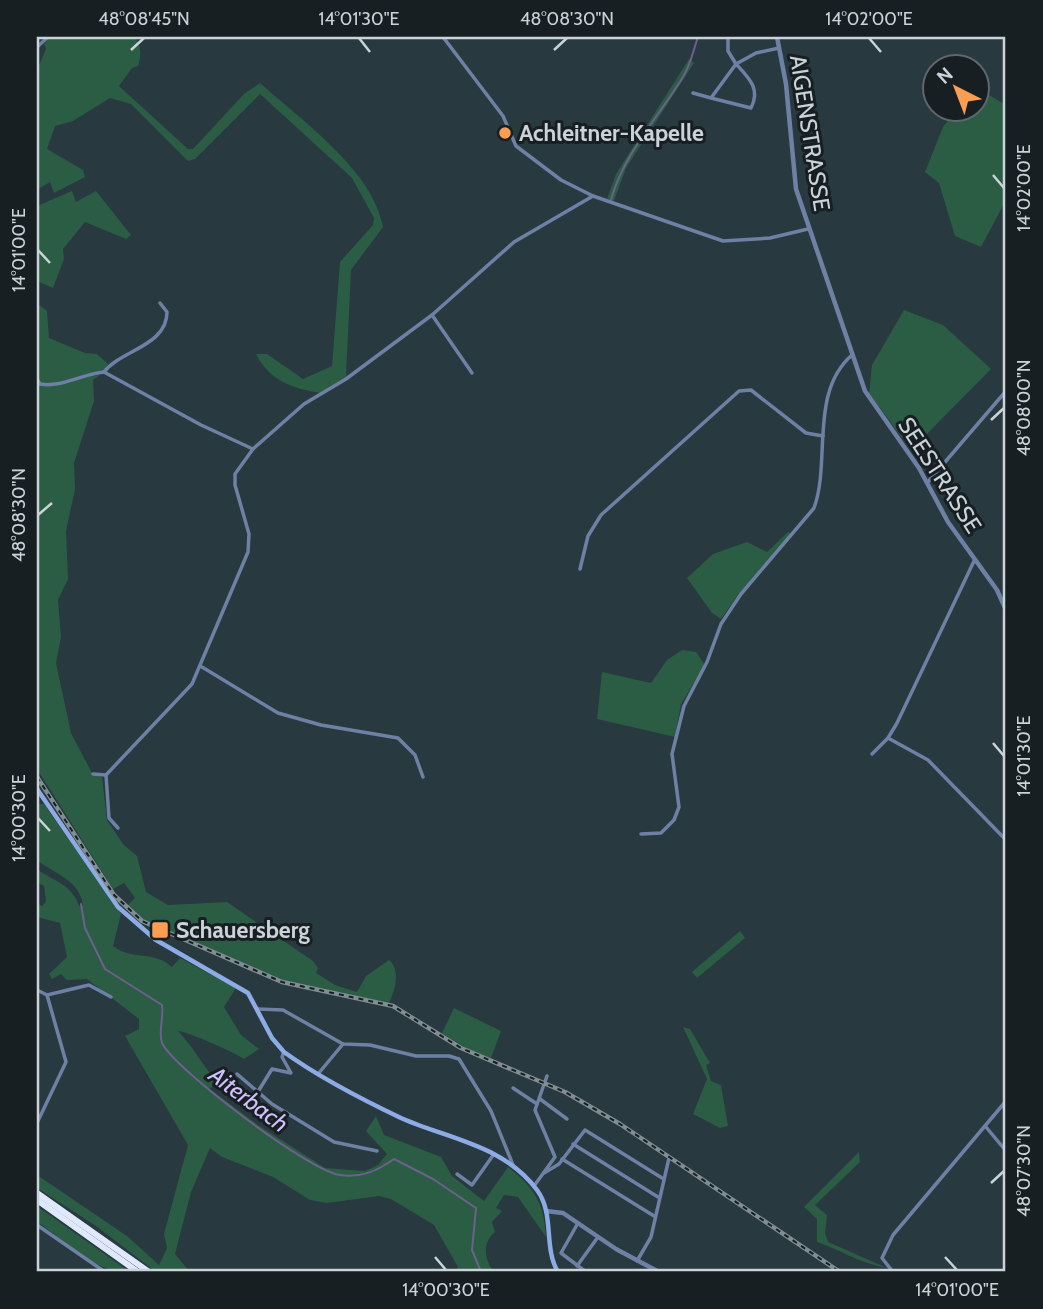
<svg xmlns="http://www.w3.org/2000/svg" width="1043" height="1309" font-family="Cabin,sans-serif">
<style>
.green{fill:#2b5c44}
.lines{fill:none;stroke-linecap:round;stroke-linejoin:round}
.stream{stroke:#6d608e;stroke-width:2}
.minor{stroke:#6e81a5;stroke-width:3.5}
.tertiary{stroke:#6e81a5;stroke-width:4.5}
.secondary{stroke:#8dabe4;stroke-width:4.5}
.motorway{stroke:#dfe9fb;stroke-width:6}
.rail-casing{stroke:#808d93;stroke-width:4.5}
.rail{stroke:#171f22;stroke-width:2;stroke-dasharray:5;stroke-linecap:butt}
.ticks{fill:none;stroke:#c9d3d8;stroke-width:2.5}
.poi-dot{fill:#fb9e51;stroke:#171f22;stroke-width:2.5}
.labels{text-anchor:middle;dominant-baseline:central;stroke-width:6;stroke-linejoin:round;paint-order:stroke}
.poi-label{font-size:23px;font-weight:bold;fill:#c9d3d8;stroke:#171f22;text-anchor:start}
.street-label{font-size:23px;fill:#c9d3d8;stroke:#171f22}
.water-label{font-size:24px;font-style:italic;fill:#d0c0fb;stroke:#171f22}
.neatline{fill:none;stroke:#c9d3d8;stroke-width:2.5}
.ticks-label{font-size:18px;text-anchor:middle;fill:#c9d3d8}
</style>
<rect width="100%" height="100%" fill="#283940"/>
<g class="green">
<path d="M 50,37 L 134,37 C 142,44 141,57 138,66 L 132,68 L 119,86 L 188,149 L 193,149 L 244,94 L 260,83 C 302,121 373,170 383,227 L 351,270 L 346,377 L 320,393 C 291,388 269,380 256,354 L 267,354 L 303,379 L 332,366 L 340,262 L 373,225 L 374,218 L 352,178 L 260,94 L 195,159 L 188,161 L 131,104 L 110,98 L 73,121 L 55,126 L 47,149 L 83,170 L 85,177 L 54,193 L 50,182 L 37,190 L 37,70 L 46,49 L 44,44 Z"/>
<path d="M 689,59 L 694,63 L 626,168 L 614,201 L 607,199 L 616,174 Z"/>
<path d="M 977,88 L 1006,105 L 1006,200 L 981,247 L 955,236 L 939,183 L 925,172 L 943,127 L 957,109 L 976,108 Z"/>
<path d="M 72,191 L 76,202 L 96,191 L 131,235 L 126,239 L 85,222 L 63,249 L 64,259 L 53,288 L 37,281 L 37,206 Z"/>
<path d="M 37,303 L 47,311 L 49,338 L 85,353 L 97,354 L 108,364 L 103,371 L 68,380 L 100,375 L 93,380 L 94,401 L 74,463 L 75,489 L 66,531 L 68,579 L 58,600 L 61,637 L 56,663 L 71,733 L 93,775 L 102,777 L 107,820 L 123,844 L 137,856 L 146,892 L 168,905 L 227,902 L 313,961 L 318,968 L 316,973 L 335,985 L 357,992 L 366,976 L 389,960 C 401,970 395,990 389,1003 L 308,987 L 271,977 L 142,919 L 127,906 L 135,898 L 124,883 L 113,889 L 37,769 Z"/>
<path d="M 904,310 L 943,325 L 991,369 L 911,450 L 869,393 L 872,365 Z"/>
<path d="M 788,532 L 791,534 L 738,595 L 721,619 L 712,613 L 687,578 L 713,554 L 747,542 L 767,552 Z"/>
<path d="M 682,650 L 696,652 L 705,665 L 681,704 L 675,737 L 597,719 L 602,672 L 651,683 L 667,660 Z"/>
<path d="M 37,804 L 44,804 L 121,914 L 113,946 C 132,961 154,950 172,967 L 180,958 L 236,988 L 224,1007 L 241,1035 L 259,1049 L 244,1059 C 238,1054 184,1030 178,1031 C 191,1044 202,1064 216,1081 L 210,1089 L 258,1125 L 325,1168 L 365,1171 L 378,1165 L 387,1154 L 366,1131 L 376,1116 L 384,1135 L 441,1157 L 452,1176 L 484,1201 L 508,1167 C 535,1188 544,1203 546,1237 L 518,1197 L 504,1195 L 496,1208 L 502,1211 L 492,1222 L 495,1232 C 482,1242 484,1260 494,1272 L 456,1272 L 458,1267 L 434,1225 L 391,1199 L 379,1196 L 327,1203 L 310,1200 L 273,1177 L 222,1157 L 210,1148 L 191,1192 L 175,1254 L 190,1272 L 156,1272 L 96,1226 L 37,1188 L 37,1175 L 127,1236 L 159,1265 L 167,1248 L 164,1234 L 188,1145 L 125,1036 L 139,1029 L 139,1019 L 87,979 L 67,980 L 61,974 L 52,979 L 49,974 L 67,957 L 60,923 L 37,917 L 37,903 L 42,906 L 46,901 L 44,886 L 37,882 L 37,869 C 53,881 72,884 79,906 L 83,905 C 79,879 54,874 37,860 Z"/>
<path d="M 740,931 L 745,938 L 697,978 L 692,972 Z"/>
<path d="M 454,1008 L 501,1031 L 491,1058 L 468,1049 L 442,1033 Z"/>
<path d="M 683,1027 L 690,1029 L 710,1063 L 706,1065 L 711,1081 L 721,1085 L 728,1126 L 720,1128 L 693,1114 L 707,1079 Z"/>
<path d="M 859,1152 L 860,1162 L 815,1205 L 827,1215 L 825,1233 L 828,1242 L 887,1268 C 859,1263 843,1251 817,1242 L 817,1219 L 804,1207 Z"/>
<path d="M 37,1206 L 130,1272 C 91,1272 68,1242 37,1222 Z"/>
</g>
<g class="lines">
<g class="stream">
<path d="M 611,200 C 623,155 659,116 683,77 C 691,64 693,51 698,37"/>
<path d="M 81,904 L 85,928 L 105,969 L 162,1005 C 164,1017 158,1032 162,1043 C 174,1069 312,1173 340,1175 C 362,1178 377,1171 394,1159 L 433,1179 L 476,1208 L 472,1250 L 481,1272"/>
</g>
<g class="minor">
<path d="M 443,37 L 503,116 L 516,146 L 561,180 L 593,196 L 723,241 L 770,238 L 808,229"/>
<path d="M 728,37 L 728,51 L 736,64 L 756,53 L 779,48"/>
<path d="M 37,47 L 48,37"/>
<path d="M 693,93 L 711,98 L 736,64 C 749,78 761,89 751,108 L 711,98"/>
<path d="M 432,315 L 472,373"/>
<path d="M 104,372 L 201,425 L 253,449"/>
<path d="M 104,372 C 121,350 167,346 167,312 L 160,303"/>
<path d="M 37,379 L 40,384 C 61,388 82,374 104,372"/>
<path d="M 927,483 L 1006,391"/>
<path d="M 580,569 L 588,536 L 601,515 L 739,391 L 751,390 L 806,433 L 823,436"/>
<path d="M 202,667 L 278,713 L 321,725 L 398,738 L 415,755 L 423,777"/>
<path d="M 888,738 L 928,760 L 1006,840"/>
<path d="M 872,754 L 888,738 L 897,723 L 975,559"/>
<path d="M 93,774 L 106,775"/>
<path d="M 106,775 L 192,684 L 248,552 L 249,534 L 235,485 L 235,474 L 253,449 L 304,404 L 346,379 L 432,315 L 514,242 L 593,196"/>
<path d="M 106,775 L 109,818 L 118,828"/>
<path d="M 641,834 L 661,833 L 674,820 L 679,807 L 672,754 L 684,706 L 707,662 L 721,624 L 741,594 L 814,508 C 831,462 809,392 852,355"/>
<path d="M 37,990 L 47,995 L 66,1062 L 37,1123"/>
<path d="M 47,995 L 89,985 L 111,997"/>
<path d="M 258,1009 L 283,1010 L 343,1044 L 370,1045 L 416,1056 L 449,1056 L 459,1059 L 491,1111 L 513,1165"/>
<path d="M 237,1074 L 272,1104 L 334,1142 L 377,1151"/>
<path d="M 318,1074 L 343,1044"/>
<path d="M 513,1088 L 537,1104"/>
<path d="M 259,1090 L 272,1069 L 291,1073 L 282,1057 L 284,1052"/>
<path d="M 540,1099 L 567,1119"/>
<path d="M 986,1127 L 1006,1151"/>
<path d="M 573,1144 L 658,1197"/>
<path d="M 562,1159 L 654,1216"/>
<path d="M 544,1173 L 559,1164 L 585,1130 L 662,1178"/>
<path d="M 457,1174 L 472,1185 L 494,1154"/>
<path d="M 534,1186 L 555,1157 L 535,1110 L 547,1076"/>
<path d="M 578,1223 L 561,1253 L 586,1272"/>
<path d="M 37,1225 L 105,1272"/>
<path d="M 637,1261 L 651,1237 L 669,1158"/>
<path d="M 577,1266 L 598,1237"/>
<path d="M 893,1272 L 882,1258 L 893,1235 L 1006,1101"/>
</g>
<g class="tertiary">
<path d="M 777,37 L 786,84 L 796,189 L 865,391 L 919,468 L 948,522 L 997,590 L 1006,610"/>
<path d="M 546,1211 L 563,1213 L 616,1249 L 659,1272"/>
</g>
<path class="secondary" d="M 37,789 L 118,907 L 156,940 L 248,993 L 272,1038 L 284,1052 C 320,1078 361,1099 401,1118 C 448,1139 504,1145 537,1190 C 555,1214 543,1247 558,1272"/>
<g class="motorway">
<path d="M 37,1193 L 149,1272"/>
<path d="M 37,1200 L 138,1272"/>
</g>
<defs>
<path id="rail" d="M 37,777 L 114,895 L 142,921 L 282,982 L 393,1006 L 461,1048 L 565,1092 L 620,1124 L 840,1272"/>
</defs>
<use href="#rail" class="rail-casing"/>
<use href="#rail" class="rail"/>
</g>
<path class="ticks" d="M 359,38 L 370,52M 869,38 L 881,52M 131,50 L 144,38M 554,50 L 567,38M 993,175 L 1004,188M 38,250 L 50,263M 991,420 L 1004,408M 38,515 L 52,503M 993,743 L 1004,756M 38,818 L 50,831M 991,1183 L 1004,1171M 435,1257 L 446,1270M 945,1257 L 957,1270"/>
<g class="poi-dot">
<circle cx="505" cy="133" r="7"/>
<rect x="151" y="921" width="18" height="18" rx="3.5"/>
</g>
<g class="labels">
<g class="poi-label">
<text x="519" y="133">Achleitner-Kapelle</text>
<text x="176" y="930">Schauersberg</text>
</g>
<g class="street-label">
<text transform="translate(810 133) rotate(81)">AIGENSTRASSE</text>
<text transform="translate(940 475) rotate(57)">SEESTRASSE</text>
</g>
<g class="water-label">
<text transform="translate(249 1099) rotate(37)">Aiterbach</text>
</g>
</g>
<rect width="1043" height="1309" fill="none" stroke="#171f22" stroke-width="77"/>
<g transform="translate(956 88) rotate(318)"><circle r="33" fill="#171f22" stroke="#5e676b" stroke-width="2"/>
<path d="M0-5L12 26L0 18L-12 26Z" fill="#fb9e51"/>
<text y="-10" font-size="19" font-weight="bold" text-anchor="middle" fill="#c9d3d8">N</text>
</g>
<rect x="38" y="38" width="966" height="1232" class="neatline"/>
<g class="ticks-label">
<text x="144" y="25">48°08'45"N</text>
<text x="359" y="25">14°01'30"E</text>
<text x="567" y="25">48°08'30"N</text>
<text x="869" y="25">14°02'00"E</text>
<text transform="translate(1024 188) rotate(-90)" y="6">14°02'00"E</text>
<text transform="translate(19 250) rotate(-90)" y="6">14°01'00"E</text>
<text transform="translate(1024 408) rotate(-90)" y="6">48°08'00"N</text>
<text transform="translate(19 515) rotate(-90)" y="6">48°08'30"N</text>
<text transform="translate(1024 756) rotate(-90)" y="6">14°01'30"E</text>
<text transform="translate(19 818) rotate(-90)" y="6">14°00'30"E</text>
<text transform="translate(1024 1171) rotate(-90)" y="6">48°07'30"N</text>
<text x="446" y="1296">14°00'30"E</text>
<text x="957" y="1296">14°01'00"E</text>
</g>
</svg>
